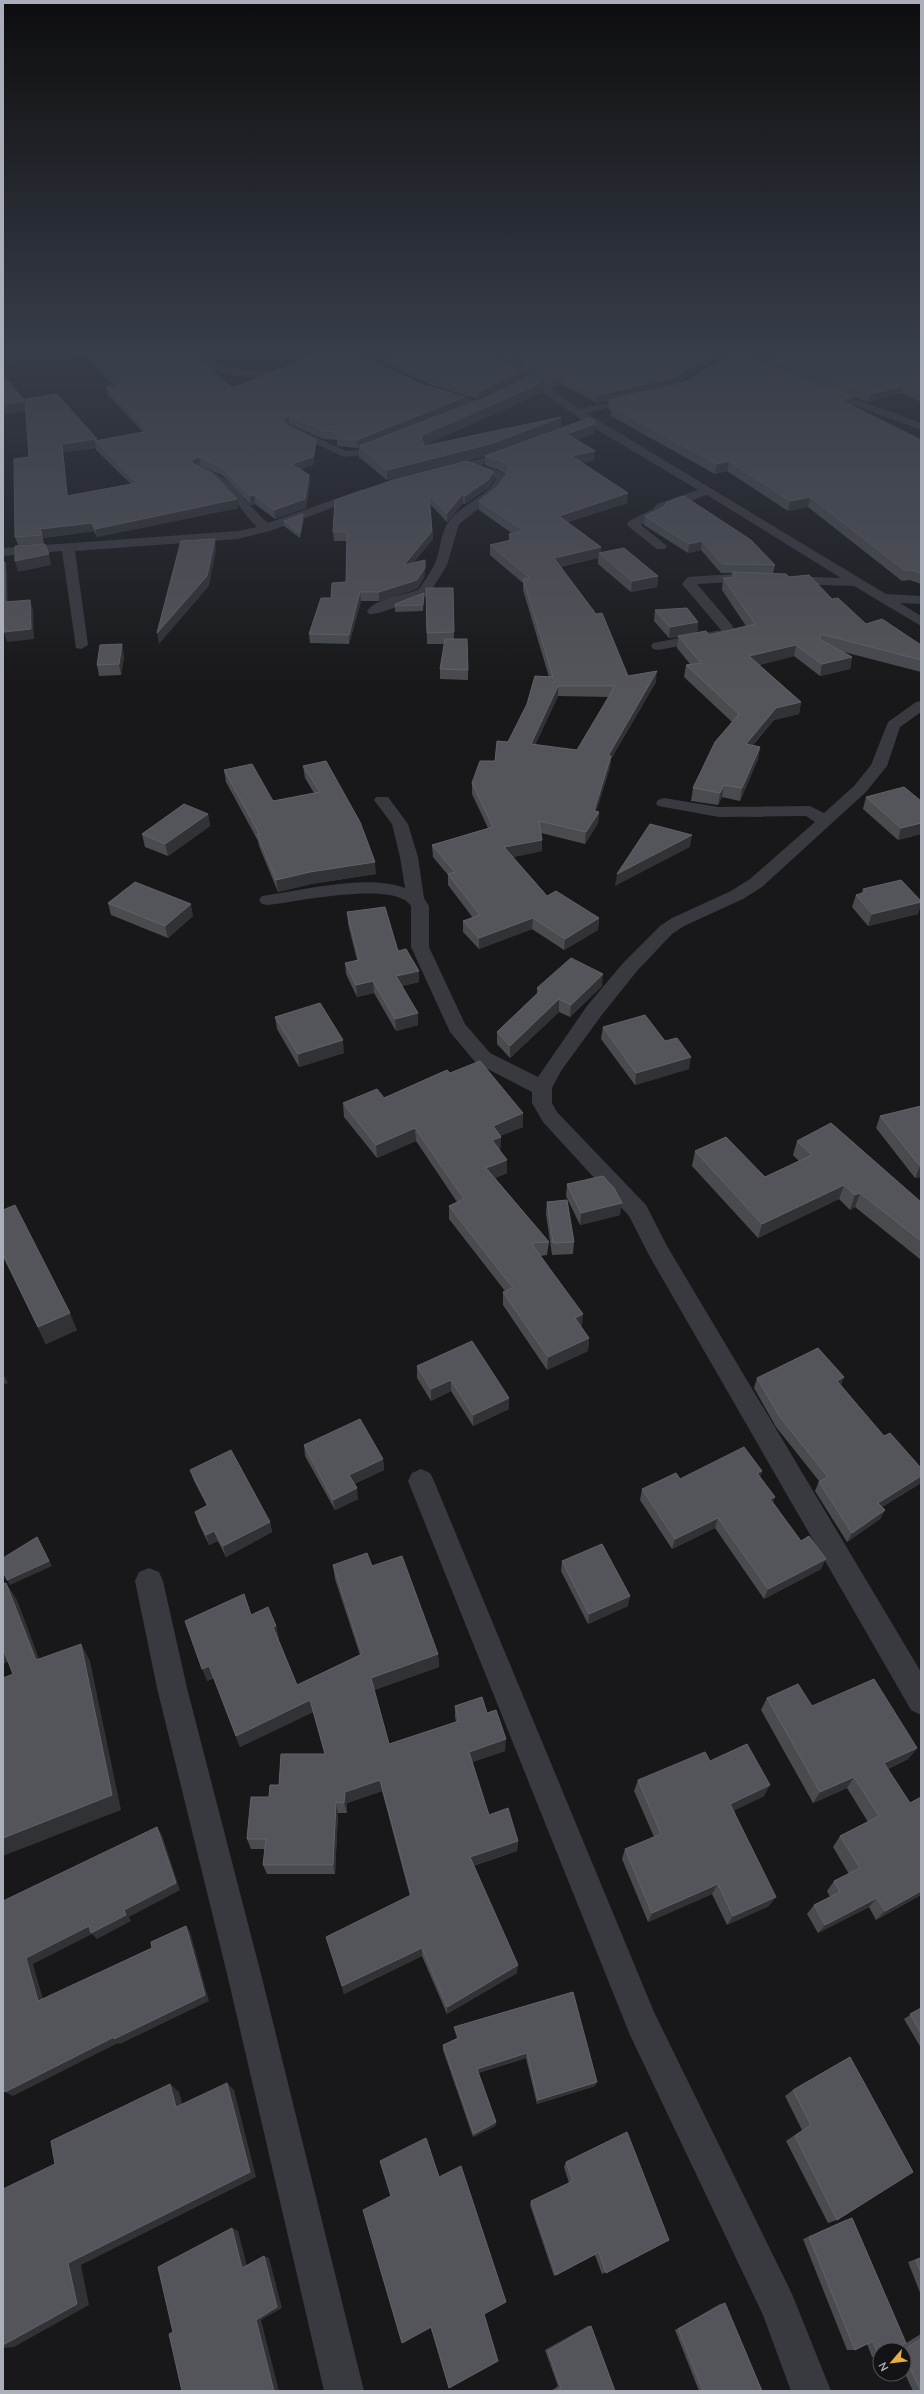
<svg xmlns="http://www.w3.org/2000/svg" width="924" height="2394" font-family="'Nunito Sans',sans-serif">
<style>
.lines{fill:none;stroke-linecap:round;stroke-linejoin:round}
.minor{fill:#393a3f;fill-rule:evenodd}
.wall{fill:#494b4f;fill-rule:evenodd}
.shaded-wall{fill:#313235}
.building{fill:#54555a;stroke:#626369;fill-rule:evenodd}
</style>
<rect width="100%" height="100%" fill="#18181a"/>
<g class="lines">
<g class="minor">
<path d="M 186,350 C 203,347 212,365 228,368 C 238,371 265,368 271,374 C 265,381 222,375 214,371 C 205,366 192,358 186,350 Z"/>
<path d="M 473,350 C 495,346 559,394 579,409 L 642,396 L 642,400 L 586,413 L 886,594 L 921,596 L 921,604 L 900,603 L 921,616 L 921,626 L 854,586 L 733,582 L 697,584 L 732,625 L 736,633 L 729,637 L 658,650 L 653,649 L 651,646 L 653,643 L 721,630 L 682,584 L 688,577 L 733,574 L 841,578 L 707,495 L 665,510 L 661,515 L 641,525 L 667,546 L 665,549 L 657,549 L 629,527 L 627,524 L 629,521 L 653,509 L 657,504 L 698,490 L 586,423 L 528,382 Z"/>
<path d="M 709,350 L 722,350 L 763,365 L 762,367 L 754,367 Z"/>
<path d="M 436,388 L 483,403 L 484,405 L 479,408 L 432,393 L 431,391 Z"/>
<path d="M 825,388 L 921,423 L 921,430 L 821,393 L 821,389 Z"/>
<path d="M 290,425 L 346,451 L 358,450 L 387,439 L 393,442 L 364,455 L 344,457 L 286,430 L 286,426 Z"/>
<path d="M 514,447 L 520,450 L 518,452 L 481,465 L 499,471 L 508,478 L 497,494 L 459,524 L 447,565 L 428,596 C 417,599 377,616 369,614 L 367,611 C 376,598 404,595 418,590 C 425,580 433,570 437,558 C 441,545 441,531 450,520 C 463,503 486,498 496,479 L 468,468 L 445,474 L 441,473 L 439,471 L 441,469 L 494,455 Z"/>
<path d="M 200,467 C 232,475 244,503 268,523 L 358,491 L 362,489 L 368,493 L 366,495 L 270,531 L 238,539 L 75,551 L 88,645 L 81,649 L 76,648 L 62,551 L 3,556 L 3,548 L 238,531 L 257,527 C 241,512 231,489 211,478 C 206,475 198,475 194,470 Z"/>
<path d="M 921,701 L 921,712 L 900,727 L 887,766 L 866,792 L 762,887 L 743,899 L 684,926 L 672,934 L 637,971 L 601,1016 L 561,1071 L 552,1088 L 552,1103 L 557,1112 L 646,1205 L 667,1246 L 921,1672 L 921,1715 L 911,1710 L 650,1257 L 629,1216 L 543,1122 L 532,1103 L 532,1092 L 476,1063 L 450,1032 L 411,947 L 411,906 C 395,880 296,902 268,905 L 262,904 L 259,900 L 262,896 L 268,895 C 309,889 366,874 405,888 L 400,857 L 392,824 L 374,800 L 376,797 L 388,797 L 408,824 L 418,857 L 424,898 L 429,906 L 429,947 L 465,1024 L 490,1053 L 538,1077 L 587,1006 L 623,963 L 660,926 L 672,918 L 731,891 L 750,879 L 815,822 L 806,816 L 719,817 L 658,806 L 656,803 L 658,800 L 664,798 L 719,807 L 810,806 L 824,813 L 854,786 L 871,765 L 888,722 L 916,702 Z"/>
<path d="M 421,1469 L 430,1473 L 434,1481 L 654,2012 L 792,2294 L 831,2391 L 791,2391 L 763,2315 L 630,2035 L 408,1481 L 412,1473 Z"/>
<path d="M 149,1568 L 159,1572 L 163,1581 L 187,1688 L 262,1978 L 364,2391 L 324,2391 L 228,1978 L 157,1688 L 135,1581 L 139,1572 Z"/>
</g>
</g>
<g class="wall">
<path d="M 71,350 L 189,350 L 232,388 L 302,361 L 282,350 L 348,350 L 465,405 L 442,414 L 541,383 L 541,393 L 424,445 L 424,446 L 561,417 L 561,427 L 521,443 L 594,433 L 576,440 L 594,460 L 582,463 L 627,503 L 568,522 L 601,553 L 658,576 L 657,587 L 631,592 L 598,564 L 598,558 L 560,567 L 628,676 L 656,682 L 611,759 L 610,767 L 596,812 L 599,812 L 598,823 L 585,844 L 541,833 L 542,851 L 513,857 L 547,896 L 599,918 L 598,930 L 564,950 L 532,929 L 479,949 L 463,932 L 463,921 L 473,918 L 448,885 L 448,875 L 433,857 L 432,845 L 488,828 L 472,794 L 472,783 L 495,761 L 549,677 L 523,590 L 523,583 L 490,555 L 490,545 L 509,541 L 509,534 L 513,534 L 479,510 L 479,501 L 498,486 L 506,475 L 499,470 L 485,465 L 485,456 L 486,455 L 387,480 L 359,457 L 359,448 L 358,448 L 337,446 L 337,440 L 323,439 L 289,424 L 288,425 L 289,426 L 316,440 L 316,448 L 313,465 L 301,469 L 309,475 L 310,483 L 306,508 L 275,519 L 255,504 L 251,505 L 222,475 L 200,466 L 199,466 L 238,508 L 97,537 L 94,531 L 43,538 L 44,544 L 18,545 L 15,537 L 29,457 L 25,401 L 98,441 L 143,432 L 108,395 L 106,387 L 115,386 L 85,356 L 78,357 L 76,354 L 75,350 L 74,353 ZM 96,448 L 96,450 L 131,484 L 68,496 L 63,452 ZM 558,696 L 609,697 L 577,750 L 535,745 Z"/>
<path d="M 352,350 L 722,350 L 721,357 L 674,385 L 852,406 L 921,440 L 921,584 L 910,580 L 902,581 L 808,507 L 788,511 L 727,471 L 715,474 L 611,416 L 611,411 L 608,409 L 609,400 L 597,403 L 561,384 L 552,388 L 497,354 L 485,351 L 521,372 L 521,380 L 478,399 L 434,386 Z"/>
<path d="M 725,350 L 921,350 L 921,402 L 902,393 L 868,402 Z"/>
<path d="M 494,472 L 494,480 L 488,488 L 465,504 L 463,503 L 447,522 L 430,504 L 433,539 L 413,563 L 425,569 L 425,576 L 417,589 L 379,601 L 361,601 L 349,644 L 310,643 L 309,634 L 331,598 L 346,582 L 347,541 L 334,541 L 333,532 Z"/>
<path d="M 645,516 L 775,565 L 773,573 L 789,577 L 832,599 L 866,624 L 921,645 L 921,672 L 844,652 L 852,657 L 850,669 L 820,676 L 794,656 L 759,665 L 801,702 L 799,714 L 774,720 L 753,745 L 760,747 L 758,759 L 740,801 L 722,797 L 718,805 L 691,801 L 693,788 L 732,722 L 684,677 L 686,665 L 690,664 L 677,648 L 678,637 L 669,638 L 654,621 L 655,610 L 698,622 L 697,633 L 709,635 L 746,626 L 722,590 L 723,578 L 731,578 L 732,573 L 721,573 L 701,550 L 688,553 L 644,525 Z"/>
<path d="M 304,519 L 300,538 L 284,526 L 284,521 Z"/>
<path d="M 426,588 L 453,588 L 454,639 L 468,670 L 468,680 L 440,679 L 440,669 L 445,644 L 427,644 Z"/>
<path d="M 424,593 L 423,611 L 395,612 L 395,604 Z"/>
<path d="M 124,656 L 121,675 L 99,676 L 97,665 Z"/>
<path d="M 303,766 L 376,874 L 311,884 L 278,892 L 259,846 L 258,841 L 226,782 L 224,770 L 273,801 L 314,793 L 305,778 Z"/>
<path d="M 866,797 L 921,801 L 921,834 L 898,840 L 863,809 Z"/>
<path d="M 208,814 L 210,826 L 168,856 L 145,847 L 142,834 Z"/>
<path d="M 863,889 L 918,914 L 868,926 L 852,907 L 856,895 L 861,894 Z"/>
<path d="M 108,903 L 193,916 L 168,938 L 111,915 Z"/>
<path d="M 347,912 L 398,951 L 419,982 L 402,986 L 418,1025 L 396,1031 L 374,993 L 357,997 L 346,974 L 345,963 L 357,960 L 348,924 Z"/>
<path d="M 602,986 L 570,1017 L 559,1012 L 510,1058 L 497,1044 L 497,1032 L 537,994 L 537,988 Z"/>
<path d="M 275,1017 L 344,1053 L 299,1067 L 277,1029 Z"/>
<path d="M 603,1027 L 665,1041 L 689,1069 L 635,1085 L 601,1039 Z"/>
<path d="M 450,1073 L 523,1127 L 500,1136 L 501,1137 L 500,1150 L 507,1173 L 495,1178 L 549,1242 L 547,1255 L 540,1256 L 582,1327 L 581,1327 L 589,1338 L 588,1351 L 547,1370 L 503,1305 L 503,1292 L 505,1291 L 449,1219 L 449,1206 L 457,1202 L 416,1141 L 377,1158 L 344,1117 L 343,1103 L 384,1098 Z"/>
<path d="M 921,1106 L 921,1177 L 915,1178 L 876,1128 L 880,1116 Z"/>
<path d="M 797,1141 L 921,1202 L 921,1260 L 855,1207 L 850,1210 L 839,1199 L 758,1238 L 692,1166 L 695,1151 L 765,1177 L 799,1161 L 793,1155 Z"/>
<path d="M 567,1184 L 620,1215 L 580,1225 L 566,1196 Z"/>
<path d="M 547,1202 L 574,1242 L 573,1254 L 552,1255 L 546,1214 Z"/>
<path d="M 3,1210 L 77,1330 L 46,1344 L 3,1257 Z"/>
<path d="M 417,1366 L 509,1398 L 509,1409 L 473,1426 L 451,1391 L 431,1401 L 417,1378 Z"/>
<path d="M 757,1378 L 841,1385 L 921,1483 L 882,1507 L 885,1510 L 880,1519 L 847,1542 L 815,1491 L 819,1481 L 776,1427 L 754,1388 Z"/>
<path d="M 304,1445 L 383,1459 L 384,1470 L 354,1484 L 358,1499 L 335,1510 L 305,1456 Z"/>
<path d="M 190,1470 L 270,1522 L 272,1532 L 226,1557 L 218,1541 L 209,1545 L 198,1522 L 195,1512 L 207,1506 L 194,1481 Z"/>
<path d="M 762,1471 L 760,1477 L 775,1497 L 773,1502 L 821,1569 L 764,1599 L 715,1528 L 672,1549 L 640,1500 L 642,1489 L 680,1479 Z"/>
<path d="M 562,1561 L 628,1606 L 588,1624 L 561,1571 Z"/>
<path d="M 333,1565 L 372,1566 L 438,1654 L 439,1667 L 374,1690 L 389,1744 L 456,1722 L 455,1717 L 455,1706 L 487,1713 L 505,1751 L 472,1762 L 489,1815 L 518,1841 L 517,1851 L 473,1866 L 517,1973 L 447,2014 L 422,1956 L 344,1994 L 342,1986 L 410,1896 L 382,1791 L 347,1803 L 347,1813 L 338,1813 L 335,1874 L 267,1874 L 263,1865 L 265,1849 L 251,1849 L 247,1839 L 269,1797 L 279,1785 L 325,1754 L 313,1712 L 240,1747 L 214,1678 L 207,1681 L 251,1615 L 276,1626 L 279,1639 L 278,1639 L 297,1685 L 360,1655 L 335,1579 Z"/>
<path d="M 767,1698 L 812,1706 L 917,1748 L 908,1759 L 888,1769 L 921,1895 L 876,1920 L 869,1907 L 818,1933 L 807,1914 L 814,1905 L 830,1897 L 827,1891 L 834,1881 L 849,1874 L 833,1847 L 840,1836 L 868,1822 L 847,1788 L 813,1803 L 761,1710 Z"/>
<path d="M 710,1761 L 764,1796 L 734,1810 L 769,1906 L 727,1925 L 712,1894 L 648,1922 L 622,1859 L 625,1849 L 654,1837 L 634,1791 L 638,1780 Z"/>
<path d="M 573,1992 L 595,2086 L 537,2104 L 526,2058 L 478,2073 L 496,2122 L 495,2126 L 473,2137 L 443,2050 L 443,2045 L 457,2038 L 455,2032 L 454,2027 Z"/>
<path d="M 921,2008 L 921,2048 L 904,2019 Z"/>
<path d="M 850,2057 L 837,2220 L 828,2223 L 786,2141 L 802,2130 L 785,2096 L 793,2090 Z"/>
<path d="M 566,2162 L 669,2240 L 602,2274 L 595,2255 L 554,2276 L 530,2205 L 531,2201 L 569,2183 L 564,2167 Z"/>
<path d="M 852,2218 L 906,2343 L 921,2334 L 921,2391 L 913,2391 L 904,2372 L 904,2350 L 894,2350 L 901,2346 L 879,2357 L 872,2357 L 867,2344 L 855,2350 L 847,2350 L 803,2239 L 845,2220 Z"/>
<path d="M 921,2257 L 921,2295 L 908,2262 Z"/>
<path d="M 725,2303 L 762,2391 L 699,2391 L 675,2330 L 720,2304 Z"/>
<path d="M 588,2326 L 591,2326 L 615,2391 L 551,2391 L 558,2386 L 545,2350 Z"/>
</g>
<g class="shaded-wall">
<path d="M 77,350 L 83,350 L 85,356 L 78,357 Z"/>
<path d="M 722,350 L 721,357 L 674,385 L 597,403 L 597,395 Z"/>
<path d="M 14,356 L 16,364 L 3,366 L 3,357 Z"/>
<path d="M 521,372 L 521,380 L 478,399 L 478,392 Z"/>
<path d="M 561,376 L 561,384 L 552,388 L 552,380 Z"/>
<path d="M 541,383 L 541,393 L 421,447 L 421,436 Z"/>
<path d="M 903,386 L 902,393 L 868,402 L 870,394 Z"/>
<path d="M 465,397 L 465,405 L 360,448 L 359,446 L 359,448 L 358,448 L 357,440 Z"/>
<path d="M 854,397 L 852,406 L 841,400 Z"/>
<path d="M 25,401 L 27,410 L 3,415 L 3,405 Z"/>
<path d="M 289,416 L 289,424 L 284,428 L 283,420 Z"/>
<path d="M 561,417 L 561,427 L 494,454 L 387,480 L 387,470 Z"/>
<path d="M 595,424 L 594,433 L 566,443 L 567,434 Z"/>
<path d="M 97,439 L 98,445 L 95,441 L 96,448 L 63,452 L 69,505 L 67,496 L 62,444 Z"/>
<path d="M 316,440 L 316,448 L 313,465 L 293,472 L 292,464 Z"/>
<path d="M 595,451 L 594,460 L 571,466 L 572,456 Z"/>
<path d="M 199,457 L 200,466 L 193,469 L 192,463 L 192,460 Z"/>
<path d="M 729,461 L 727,471 L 715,474 L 717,464 Z"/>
<path d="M 494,472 L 494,480 L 488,488 L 465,504 L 465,496 Z"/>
<path d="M 309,475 L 310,483 L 306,508 L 275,519 L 274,510 Z"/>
<path d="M 628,493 L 627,503 L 558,525 L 559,516 Z"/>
<path d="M 463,494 L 463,503 L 447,522 L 447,513 Z"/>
<path d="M 254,495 L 255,504 L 251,505 L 250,496 Z"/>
<path d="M 810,497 L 808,507 L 788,511 L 790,501 Z"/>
<path d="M 237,499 L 238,508 L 97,537 L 95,529 Z"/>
<path d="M 303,514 L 304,519 L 300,538 L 300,533 Z"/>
<path d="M 92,523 L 94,531 L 43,538 L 40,529 Z"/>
<path d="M 432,531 L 433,539 L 404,574 L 404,565 Z"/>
<path d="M 215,539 L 216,549 L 209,586 L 159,644 L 157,633 Z"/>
<path d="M 702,541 L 701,550 L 688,553 L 689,544 Z"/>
<path d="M 601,547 L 601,555 L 599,553 L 598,558 L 553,568 L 554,558 Z"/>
<path d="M 49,554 L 51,565 L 18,572 L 15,561 Z"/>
<path d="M 425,560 L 425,576 L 417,589 L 379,601 L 379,592 Z"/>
<path d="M 5,562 L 7,572 L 8,613 L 5,602 Z"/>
<path d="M 658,576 L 657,587 L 631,592 L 632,581 Z"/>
<path d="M 360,592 L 361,601 L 349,644 L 349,635 Z"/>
<path d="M 30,600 L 33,610 L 34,639 L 7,642 L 4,632 Z"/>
<path d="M 3,621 L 4,621 L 6,631 L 3,631 Z"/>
<path d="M 698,622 L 697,633 L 669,638 L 670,627 Z"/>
<path d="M 122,644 L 124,656 L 121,675 L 119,664 Z"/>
<path d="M 796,645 L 794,656 L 747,668 L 749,656 Z"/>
<path d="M 852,657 L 850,669 L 820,676 L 822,664 Z"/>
<path d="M 657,671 L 656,682 L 611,759 L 610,767 L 593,822 L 599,812 L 598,823 L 585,844 L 586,832 L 594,811 L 608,756 Z"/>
<path d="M 558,686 L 558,696 L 530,755 L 531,744 Z"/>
<path d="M 801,702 L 799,714 L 774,720 L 743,756 L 746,744 L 776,708 Z"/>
<path d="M 760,747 L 758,759 L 740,801 L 742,788 Z"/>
<path d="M 724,785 L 722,797 L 718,805 L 720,793 Z"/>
<path d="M 208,814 L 210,826 L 168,856 L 165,844 Z"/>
<path d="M 921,823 L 921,834 L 898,840 L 901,828 Z"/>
<path d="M 692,835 L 690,847 L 615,886 L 617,874 Z"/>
<path d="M 542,840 L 542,851 L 504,859 L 504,847 Z"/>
<path d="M 375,862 L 376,874 L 311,884 L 278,892 L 276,880 L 310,872 Z"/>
<path d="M 921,902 L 921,906 L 918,914 L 868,926 L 872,914 Z"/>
<path d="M 191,904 L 193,916 L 168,938 L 165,926 Z"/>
<path d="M 533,918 L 532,929 L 479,949 L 479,938 Z"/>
<path d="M 599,918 L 598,930 L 564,950 L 565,939 Z"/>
<path d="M 419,971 L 419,982 L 396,987 L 396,976 Z"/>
<path d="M 603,974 L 602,986 L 570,1017 L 571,1005 Z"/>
<path d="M 373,981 L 374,993 L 357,997 L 356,985 Z"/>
<path d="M 559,999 L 559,1012 L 510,1058 L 510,1046 Z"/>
<path d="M 418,1013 L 418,1025 L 396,1031 L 395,1019 Z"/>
<path d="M 343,1040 L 344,1053 L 299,1067 L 298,1054 Z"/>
<path d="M 691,1057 L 689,1069 L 635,1085 L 636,1073 Z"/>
<path d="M 523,1113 L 523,1127 L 492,1139 L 493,1126 Z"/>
<path d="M 415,1128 L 416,1141 L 377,1158 L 376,1145 Z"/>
<path d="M 501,1137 L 500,1150 L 492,1154 L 492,1140 Z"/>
<path d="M 507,1160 L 507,1173 L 486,1182 L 486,1168 Z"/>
<path d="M 920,1166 L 921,1166 L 921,1177 L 915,1178 Z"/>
<path d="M 844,1185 L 839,1199 L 758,1238 L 762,1224 Z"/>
<path d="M 860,1193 L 855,1207 L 850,1210 L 855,1195 Z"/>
<path d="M 622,1203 L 620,1215 L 580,1225 L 581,1213 Z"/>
<path d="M 70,1313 L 77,1330 L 46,1344 L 38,1327 Z"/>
<path d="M 583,1314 L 582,1327 L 573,1331 L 575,1318 Z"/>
<path d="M 589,1338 L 588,1351 L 547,1370 L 548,1357 Z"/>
<path d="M 3,1373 L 8,1383 L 3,1385 Z"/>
<path d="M 844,1377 L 840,1388 L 837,1381 Z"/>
<path d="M 451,1380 L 451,1391 L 431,1401 L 431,1389 Z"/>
<path d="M 509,1398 L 509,1409 L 473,1426 L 473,1415 Z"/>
<path d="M 383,1459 L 384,1470 L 351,1485 L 349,1475 Z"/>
<path d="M 762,1471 L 758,1482 L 757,1473 Z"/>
<path d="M 921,1476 L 921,1483 L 873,1512 L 878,1503 Z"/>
<path d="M 357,1488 L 358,1499 L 335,1510 L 333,1500 Z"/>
<path d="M 775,1497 L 771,1507 L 770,1499 Z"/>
<path d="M 885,1510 L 880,1519 L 847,1542 L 852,1533 Z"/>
<path d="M 718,1518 L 715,1528 L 672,1549 L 675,1539 Z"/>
<path d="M 270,1522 L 272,1532 L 226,1557 L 223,1546 Z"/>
<path d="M 214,1531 L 218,1541 L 209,1545 L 206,1535 Z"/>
<path d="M 37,1537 L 52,1566 L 10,1585 L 7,1580 Z"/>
<path d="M 826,1559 L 821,1569 L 764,1599 L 768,1589 Z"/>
<path d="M 6,1583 L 17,1600 L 46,1677 L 36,1660 Z"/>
<path d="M 630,1596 L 628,1606 L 588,1624 L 589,1614 Z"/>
<path d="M 276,1626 L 279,1639 L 276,1640 L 273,1627 Z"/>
<path d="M 81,1644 L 90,1661 L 121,1810 L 3,1856 L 3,1838 Z"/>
<path d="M 3,1647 L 12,1660 L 3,1664 Z"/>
<path d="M 438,1654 L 439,1667 L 372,1691 L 371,1678 Z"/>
<path d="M 209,1666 L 214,1678 L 207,1681 L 202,1669 Z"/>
<path d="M 310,1700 L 313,1712 L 240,1747 L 236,1736 Z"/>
<path d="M 506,1739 L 505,1751 L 469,1763 L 469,1752 Z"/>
<path d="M 917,1748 L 908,1759 L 876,1774 L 884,1763 Z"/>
<path d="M 854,1777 L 847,1788 L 813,1803 L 820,1792 Z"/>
<path d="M 380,1780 L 382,1791 L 347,1803 L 347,1813 L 344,1803 L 345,1792 Z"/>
<path d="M 770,1785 L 764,1796 L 725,1815 L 730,1804 Z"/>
<path d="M 336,1802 L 338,1813 L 335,1874 L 333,1865 Z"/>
<path d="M 157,1827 L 162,1835 L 180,1890 L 129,1917 L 131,1921 L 97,1939 L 92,1934 L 33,1964 L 45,2006 L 38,2001 L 26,1958 L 89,1926 L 124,1910 Z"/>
<path d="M 518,1841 L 517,1851 L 469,1867 L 470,1857 Z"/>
<path d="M 718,1884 L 712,1894 L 648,1922 L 652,1913 Z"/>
<path d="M 921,1891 L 921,1895 L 876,1920 L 885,1911 Z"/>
<path d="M 776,1897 L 769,1906 L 727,1925 L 733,1916 Z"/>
<path d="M 877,1898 L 869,1907 L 818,1933 L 825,1925 Z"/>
<path d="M 186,1926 L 190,1932 L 209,2001 L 120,2044 L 118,2043 L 13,2096 L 5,2092 L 114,2037 Z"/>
<path d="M 422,1948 L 422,1956 L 344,1994 L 342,1986 Z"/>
<path d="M 518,1965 L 517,1973 L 447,2014 L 447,2007 Z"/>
<path d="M 527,2053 L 526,2058 L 476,2073 L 477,2069 Z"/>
<path d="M 597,2082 L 595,2086 L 537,2104 L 538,2100 Z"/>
<path d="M 227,2083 L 234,2090 L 256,2177 L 81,2265 L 89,2305 L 14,2347 L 3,2348 L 3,2345 L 68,2263 Z"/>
<path d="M 170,2084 L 179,2092 L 185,2114 L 176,2107 Z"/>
<path d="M 496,2122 L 495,2126 L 473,2137 L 474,2134 Z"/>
<path d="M 232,2228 L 238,2231 L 248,2270 L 242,2268 Z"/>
<path d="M 264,2256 L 269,2258 L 282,2308 L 261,2320 L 279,2391 L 274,2391 L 256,2320 Z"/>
<path d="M 431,2327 L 431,2328 L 403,2343 L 402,2343 Z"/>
</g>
<g class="building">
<path d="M 3,350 L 11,350 L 14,356 L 3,357 Z"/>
<path d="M 84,350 L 189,350 L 232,388 L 309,358 L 294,350 L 348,350 L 424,385 L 465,397 L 357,440 L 337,438 L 337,432 L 323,431 L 289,416 L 283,420 L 289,426 L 316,440 L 313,457 L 292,464 L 309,475 L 305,499 L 274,510 L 254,495 L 250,496 L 221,467 L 199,457 L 192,460 L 192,463 L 212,473 L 237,499 L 95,529 L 92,523 L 40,529 L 42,535 L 15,537 L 14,459 L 29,457 L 25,399 L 57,394 L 97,439 L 62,444 L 67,496 L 137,483 L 95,441 L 149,431 L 106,387 L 121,385 Z"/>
<path d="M 368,350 L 482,350 L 521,372 L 478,392 L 433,378 Z"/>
<path d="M 502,350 L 722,350 L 675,377 L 597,395 L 561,376 L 552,380 Z"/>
<path d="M 747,350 L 921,350 L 921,393 L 903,386 L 870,394 Z"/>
<path d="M 733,353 L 854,397 L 841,400 L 921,440 L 921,527 L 920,528 L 921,528 L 921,573 L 912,570 L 904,570 L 810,497 L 790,501 L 729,461 L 717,464 L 611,407 L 619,405 L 609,400 L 684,382 Z"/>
<path d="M 3,375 L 25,401 L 3,405 Z"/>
<path d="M 531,376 L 541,383 L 421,436 L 424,446 L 561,417 L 494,443 L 387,470 L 359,446 L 484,398 Z"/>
<path d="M 589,418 L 594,420 L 595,424 L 567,434 L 595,451 L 572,456 L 628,493 L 559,516 L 601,547 L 554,558 L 596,614 L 602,613 L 628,676 L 657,671 L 608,756 L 611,756 L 594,811 L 599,812 L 586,832 L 539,821 L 542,840 L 504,847 L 547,896 L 556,891 L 599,918 L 565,939 L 533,918 L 479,938 L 463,921 L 480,915 L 448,874 L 455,872 L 432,845 L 493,827 L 472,783 L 480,761 L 495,761 L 497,741 L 508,742 L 527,704 L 535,676 L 553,677 L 523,579 L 530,578 L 490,545 L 511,540 L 509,534 L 524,531 L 479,501 L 498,486 L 510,468 L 500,460 L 485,456 ZM 558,686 L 615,686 L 577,750 L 531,744 Z"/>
<path d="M 467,461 L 494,472 L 488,480 L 465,496 L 463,494 L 447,513 L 429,495 L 432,531 L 404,565 L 425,560 L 425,568 L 417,580 L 379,592 L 360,592 L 349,635 L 309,634 L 321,598 L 331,598 L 332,583 L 346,582 L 347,532 L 333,532 L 335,500 L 396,479 Z"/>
<path d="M 684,496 L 751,540 L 775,565 L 722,564 L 702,541 L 689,544 L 645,516 L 663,507 L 667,502 Z"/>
<path d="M 303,514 L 300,533 L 284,521 Z"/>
<path d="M 215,539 L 207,576 L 157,633 L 181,541 Z"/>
<path d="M 45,544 L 49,554 L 15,561 L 15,546 Z"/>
<path d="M 624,548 L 658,576 L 632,581 L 599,553 Z"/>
<path d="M 5,562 L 5,602 L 30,600 L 31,629 L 4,632 L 4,621 L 3,621 L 3,563 Z"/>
<path d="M 732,572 L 786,574 L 789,577 L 809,575 L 832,599 L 838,598 L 866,624 L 882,619 L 921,645 L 921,660 L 821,634 L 819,639 L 852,657 L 822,664 L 796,645 L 749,656 L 801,702 L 776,708 L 746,744 L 760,747 L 742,788 L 724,785 L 720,793 L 693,788 L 715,742 L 739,714 L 686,665 L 701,663 L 678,636 L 706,631 L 709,635 L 755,624 L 723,578 L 736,577 Z"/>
<path d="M 426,588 L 453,588 L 454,632 L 427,633 Z"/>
<path d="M 424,593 L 423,605 L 395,606 L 395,604 Z"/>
<path d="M 687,608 L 698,622 L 670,627 L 655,610 Z"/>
<path d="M 445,639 L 467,639 L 468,670 L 440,669 Z"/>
<path d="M 122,644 L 119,664 L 97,665 L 100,645 Z"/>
<path d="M 326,761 L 360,822 L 375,862 L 310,872 L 276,880 L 257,834 L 260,835 L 224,770 L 252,764 L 273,801 L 320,792 L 303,766 Z"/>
<path d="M 904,787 L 921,801 L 921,823 L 901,828 L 866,797 Z"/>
<path d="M 184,804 L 208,814 L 165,844 L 142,834 Z"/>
<path d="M 650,824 L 692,835 L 617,874 Z"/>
<path d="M 901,880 L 921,901 L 921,902 L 872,914 L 856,895 L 866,892 L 863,889 Z"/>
<path d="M 135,882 L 191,904 L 165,926 L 108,903 Z"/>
<path d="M 385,907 L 398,951 L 406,949 L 419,971 L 396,976 L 418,1013 L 395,1019 L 373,981 L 356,985 L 345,963 L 359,960 L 347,912 Z"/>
<path d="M 571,958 L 603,974 L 571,1005 L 559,999 L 510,1046 L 497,1032 L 541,990 L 537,988 Z"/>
<path d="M 320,1003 L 343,1040 L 298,1054 L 275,1017 Z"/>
<path d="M 645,1015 L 665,1041 L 677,1038 L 691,1057 L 636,1073 L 603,1027 Z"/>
<path d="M 480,1061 L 523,1113 L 493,1126 L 501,1137 L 492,1140 L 507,1160 L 486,1168 L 549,1242 L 531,1243 L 583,1314 L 575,1318 L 589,1338 L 548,1357 L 503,1292 L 513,1288 L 449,1206 L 464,1199 L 415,1128 L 376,1145 L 343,1103 L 377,1089 L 384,1098 L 447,1070 L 450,1073 Z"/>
<path d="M 921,1106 L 921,1166 L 920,1166 L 880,1116 Z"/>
<path d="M 831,1123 L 921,1202 L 921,1241 L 860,1193 L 855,1195 L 844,1185 L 762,1224 L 695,1151 L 726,1137 L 765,1177 L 812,1155 L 797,1141 Z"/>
<path d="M 603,1176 L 614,1188 L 622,1203 L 581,1213 L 567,1184 Z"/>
<path d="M 567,1200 L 574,1242 L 553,1243 L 547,1202 Z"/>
<path d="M 15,1205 L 70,1313 L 38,1327 L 3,1254 L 3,1210 Z"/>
<path d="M 472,1341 L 509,1398 L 473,1415 L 451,1380 L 431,1389 L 417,1366 Z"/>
<path d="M 818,1348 L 844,1377 L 837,1381 L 884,1436 L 890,1433 L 921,1468 L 921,1476 L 878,1503 L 885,1510 L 852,1533 L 819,1482 L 828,1477 L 780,1417 L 757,1378 Z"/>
<path d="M 360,1419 L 383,1459 L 349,1475 L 357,1488 L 333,1500 L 304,1445 Z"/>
<path d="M 744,1447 L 762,1471 L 757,1473 L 775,1497 L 770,1499 L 801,1541 L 809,1536 L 826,1559 L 768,1589 L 718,1518 L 675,1539 L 642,1489 L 676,1473 L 680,1479 Z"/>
<path d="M 231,1450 L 270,1522 L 223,1546 L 214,1531 L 206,1535 L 195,1512 L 208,1505 L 190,1470 Z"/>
<path d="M 37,1537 L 49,1561 L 7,1580 L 3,1571 L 3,1558 Z"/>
<path d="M 602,1544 L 630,1596 L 589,1614 L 562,1561 Z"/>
<path d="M 367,1553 L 372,1566 L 402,1556 L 438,1654 L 371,1678 L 389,1744 L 459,1721 L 455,1706 L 482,1697 L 487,1713 L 496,1710 L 506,1739 L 469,1752 L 489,1815 L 508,1808 L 518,1841 L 470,1857 L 518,1965 L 447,2007 L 422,1948 L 342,1986 L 326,1937 L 411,1895 L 380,1780 L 345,1792 L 344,1803 L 336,1802 L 333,1865 L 263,1865 L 266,1839 L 247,1839 L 251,1797 L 269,1797 L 270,1785 L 279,1785 L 281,1754 L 325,1754 L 310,1700 L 236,1736 L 209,1666 L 202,1669 L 185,1621 L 244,1594 L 251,1615 L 268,1607 L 276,1626 L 273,1627 L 297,1685 L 362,1654 L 333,1565 Z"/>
<path d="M 6,1583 L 36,1660 L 81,1644 L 112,1795 L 3,1838 L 3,1678 L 13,1674 L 3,1649 L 3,1584 Z"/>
<path d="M 874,1679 L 917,1748 L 884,1763 L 910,1803 L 921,1797 L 921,1891 L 885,1911 L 877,1898 L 825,1925 L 814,1905 L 840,1892 L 834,1881 L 860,1868 L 840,1836 L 879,1816 L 854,1777 L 820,1792 L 767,1698 L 798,1684 L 812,1706 Z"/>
<path d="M 747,1744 L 770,1785 L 730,1804 L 776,1897 L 733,1916 L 718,1884 L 652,1913 L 625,1849 L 661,1834 L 638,1780 L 705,1752 L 710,1761 Z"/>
<path d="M 157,1827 L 176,1883 L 124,1910 L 126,1915 L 91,1933 L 89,1926 L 26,1958 L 38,2001 L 152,1948 L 151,1942 L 186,1926 L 205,1995 L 114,2039 L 114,2037 L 5,2092 L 3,2087 L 3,1901 Z"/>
<path d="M 573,1992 L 597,2082 L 538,2100 L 527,2053 L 477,2069 L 496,2122 L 474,2134 L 443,2045 L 459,2038 L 454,2027 Z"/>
<path d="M 921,2008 L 921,2033 L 910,2014 Z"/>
<path d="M 850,2057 L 913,2172 L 837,2220 L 795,2136 L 811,2125 L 793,2090 Z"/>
<path d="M 227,2083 L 250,2172 L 68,2263 L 77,2304 L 3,2345 L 3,2189 L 55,2164 L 51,2141 L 170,2084 L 176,2107 Z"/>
<path d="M 627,2132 L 669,2240 L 606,2273 L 599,2252 L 556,2275 L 531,2201 L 573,2181 L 566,2162 Z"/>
<path d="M 426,2138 L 439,2177 L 461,2166 L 506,2302 L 484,2314 L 498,2361 L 449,2388 L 431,2327 L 402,2343 L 363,2210 L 391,2196 L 380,2161 Z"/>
<path d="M 852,2218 L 906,2343 L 893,2350 L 880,2350 L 880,2357 L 879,2357 L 873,2341 L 855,2350 L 809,2237 Z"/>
<path d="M 232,2228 L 242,2268 L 264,2256 L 277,2307 L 256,2320 L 274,2391 L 201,2391 L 200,2389 L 196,2391 L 182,2391 L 169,2334 L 173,2332 L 158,2267 Z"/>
<path d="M 921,2258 L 921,2273 L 916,2260 Z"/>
<path d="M 725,2303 L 762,2391 L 703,2391 L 678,2329 Z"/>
<path d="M 591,2326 L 615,2391 L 556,2391 L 561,2388 L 548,2351 Z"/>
<path d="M 921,2339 L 921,2391 L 904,2355 L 904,2350 L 903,2350 Z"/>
</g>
<linearGradient id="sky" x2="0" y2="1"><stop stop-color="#0d0d0e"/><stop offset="0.51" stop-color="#373d49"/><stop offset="1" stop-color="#373d49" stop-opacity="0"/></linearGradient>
<rect width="924" height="685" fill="url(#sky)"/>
<rect width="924" height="2394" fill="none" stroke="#abafb9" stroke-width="8"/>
<g transform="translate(892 2362) rotate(242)"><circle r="19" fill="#131315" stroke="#505157"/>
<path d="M0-3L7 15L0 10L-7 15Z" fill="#eaaf40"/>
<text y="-6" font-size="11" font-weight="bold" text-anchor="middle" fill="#abafb9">N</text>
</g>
</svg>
